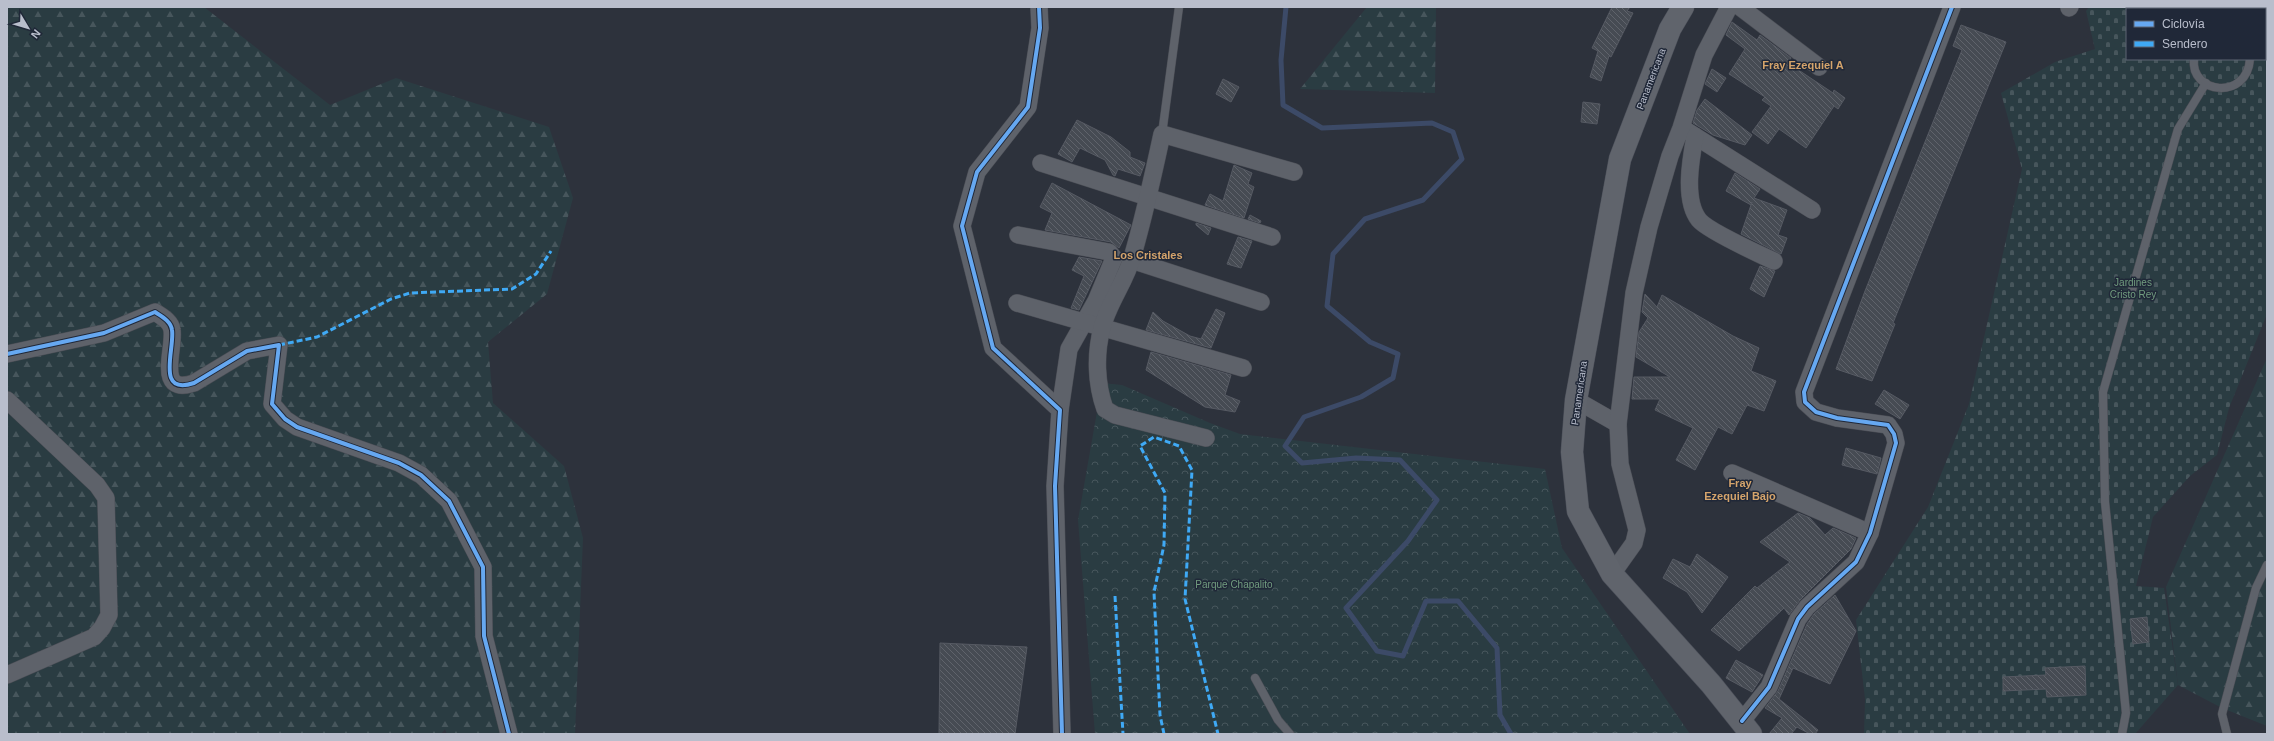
<svg xmlns="http://www.w3.org/2000/svg" width="2274" height="741" font-family="Arial,sans-serif">
<style>
.forest{fill:url(#forest-firs)}
.cemetery{fill:url(#cemetery-stones);fill-rule:evenodd}
.park{fill:url(#park-crowns)}
.lines{fill:none;stroke-linecap:round;stroke-linejoin:round}
.stream{stroke:#3c4a67;stroke-width:5}
.building{fill:url(#building-back-hatch);stroke:#565a63}
.service-casing{stroke:#4a4d55;stroke-width:9}
.minor-casing{stroke:#4a4d55;stroke-width:18}
.primary-casing{stroke:#4b4f59;stroke-width:23}
.service{stroke:#5e626a;stroke-width:8}
.minor{stroke:#5e626a;stroke-width:17}
.primary{stroke:#60646c;stroke-width:22}
.quiet{stroke:#3fa9f5;stroke-width:3;stroke-dasharray:6 3;stroke-linecap:butt}
.cycleway-casing{stroke:#202838;stroke-width:6}
.cycleway{stroke:#66a8f1;stroke-width:4}
.labels{text-anchor:middle;dominant-baseline:central;stroke-width:3;stroke-linejoin:round;paint-order:stroke}
.street-label{font-size:10px;fill:#b9becc;stroke:#202838}
.park-label{font-size:10px;fill:#719c7f;stroke:#202838}
.neighbourhood-label{font-size:11px;font-weight:bold;fill:#d5a46b;stroke:#202838}
</style>
<defs>
<pattern id="forest-firs" width="22" height="20" patternUnits="userSpaceOnUse"><rect width="22" height="20" fill="#2a3c42"/><path d="M5 1l3.5 6h-7zM16 11l3.5 6h-7z" fill="#47565c"/></pattern>
<pattern id="cemetery-stones" width="16" height="16" patternUnits="userSpaceOnUse"><rect width="16" height="16" fill="#2a3c42"/><path d="M2 7V4a2 2 0 0 1 4 0v3zM10 15v-3a2 2 0 0 1 4 0v3z" fill="#47565c"/></pattern>
<pattern id="park-crowns" width="20" height="18" patternUnits="userSpaceOnUse"><rect width="20" height="18" fill="#2a3c42"/><path d="M2 6a3 3 0 1 1 6 0M12 15a3 3 0 1 1 6 0" fill="none" stroke="#47565c"/></pattern>
<pattern id="building-back-hatch" width="6" height="6" patternUnits="userSpaceOnUse"><rect width="6" height="6" fill="#464b53"/><path d="M-1 5l2 2M0 0l6 6M5-1l2 2" fill="none" stroke="#5f636b"/></pattern>
</defs>
<rect width="100%" height="100%" fill="#2d323c"/>
<g class="forest">
<path d="M 7,7 L 204,7 L 330,105 L 396,78 L 549,127 L 573,198 L 547,294 L 488,342 L 493,403 L 564,466 L 583,538 L 575,734 L 447,734 L 445,729 L 441,734 L 7,734 Z"/>
<path d="M 1367,7 L 1436,7 L 1435,93 L 1300,89 Z"/>
<path d="M 2267,358 L 2267,726 L 2222,708 L 2178,685 L 2166,587 Z"/>
</g>
<path class="cemetery" d="M 2089,7 L 2267,7 L 2267,314 L 2229,408 L 2217,455 L 2190,476 L 2153,517 L 2136,586 L 2164,588 L 2178,685 L 2135,734 L 1864,734 L 1865,699 L 1856,620 L 1928,507 L 1969,404 L 2022,169 L 2001,93 L 2055,62 L 2095,49 L 2086,11 ZM 2127,9 L 2265,9 L 2265,59 L 2127,59 Z"/>
<path class="park" d="M 1102,383 L 1122,385 L 1210,423 L 1240,434 L 1545,469 L 1562,548 L 1690,734 L 1095,734 L 1078,520 Z"/>
<g class="lines">
<path class="stream" d="M 1286,7 L 1281,60 L 1283,105 L 1322,128 L 1432,123 L 1453,132 L 1462,159 L 1423,200 L 1365,219 L 1333,254 L 1327,306 L 1370,342 L 1398,354 L 1393,378 L 1361,397 L 1304,417 L 1285,446 L 1302,463 L 1356,458 L 1400,460 L 1437,500 L 1408,541 L 1346,608 L 1377,651 L 1403,656 L 1426,601 L 1458,601 L 1497,648 L 1500,715 L 1511,734"/>
</g>
<g class="building">
<path d="M 1612,7 L 1630,7 L 1627,11 L 1633,13 L 1611,57 L 1609,56 L 1601,81 L 1590,77 L 1598,51 L 1592,48 Z"/>
<path d="M 1732,22 L 1757,40 L 1760,35 L 1791,58 L 1788,63 L 1833,93 L 1834,90 L 1845,98 L 1838,109 L 1834,106 L 1806,148 L 1779,129 L 1768,144 L 1752,132 L 1771,106 L 1762,100 L 1765,97 L 1729,74 L 1745,49 L 1726,35 Z"/>
<path d="M 1961,25 L 2006,42 L 1893,323 L 1895,324 L 1872,381 L 1836,369 L 1865,291 L 1962,50 L 1953,46 Z"/>
<path d="M 1712,69 L 1726,78 L 1717,92 L 1705,84 Z"/>
<path d="M 1223,79 L 1239,87 L 1231,102 L 1216,94 Z"/>
<path d="M 1705,99 L 1752,135 L 1745,145 L 1713,135 L 1693,123 L 1697,110 Z"/>
<path d="M 1583,102 L 1600,104 L 1597,124 L 1581,122 Z"/>
<path d="M 1077,120 L 1111,137 L 1130,152 L 1130,157 L 1145,163 L 1140,176 L 1118,169 L 1115,176 L 1113,175 L 1105,160 L 1080,148 L 1072,162 L 1058,154 Z"/>
<path d="M 1234,165 L 1252,173 L 1248,184 L 1254,187 L 1244,218 L 1205,205 L 1210,194 L 1223,201 Z"/>
<path d="M 1735,173 L 1760,189 L 1754,198 L 1787,210 L 1778,235 L 1787,238 L 1781,254 L 1741,234 L 1752,202 L 1751,205 L 1726,191 Z"/>
<path d="M 1052,183 L 1131,225 L 1119,248 L 1111,242 L 1045,230 L 1052,213 L 1040,207 Z"/>
<path d="M 1250,215 L 1261,221 L 1260,223 L 1248,219 Z"/>
<path d="M 1196,223 L 1211,228 L 1208,235 L 1196,225 Z"/>
<path d="M 1238,237 L 1252,241 L 1241,268 L 1227,264 Z"/>
<path d="M 1079,257 L 1102,261 L 1079,310 L 1071,308 L 1084,276 L 1072,270 Z"/>
<path d="M 1760,266 L 1775,271 L 1764,297 L 1750,289 Z"/>
<path d="M 1645,294 L 1657,307 L 1662,295 L 1733,336 L 1759,348 L 1751,371 L 1776,381 L 1764,411 L 1747,405 L 1732,434 L 1718,427 L 1695,470 L 1676,460 L 1693,428 L 1655,410 L 1660,399 L 1632,399 L 1634,377 L 1670,377 L 1636,357 L 1639,332 L 1648,318 L 1642,312 Z"/>
<path d="M 1216,309 L 1225,313 L 1211,348 L 1146,330 L 1153,312 L 1163,321 L 1190,336 L 1201,339 Z"/>
<path d="M 1151,352 L 1231,375 L 1225,395 L 1240,401 L 1235,412 L 1205,407 L 1146,370 Z"/>
<path d="M 1884,390 L 1909,405 L 1900,419 L 1875,404 Z"/>
<path d="M 1846,448 L 1881,458 L 1877,474 L 1842,465 Z"/>
<path d="M 1798,513 L 1810,518 L 1825,535 L 1833,528 L 1856,538 L 1851,549 L 1800,600 L 1789,615 L 1784,608 L 1739,651 L 1711,630 L 1755,586 L 1757,588 L 1790,562 L 1760,542 Z"/>
<path d="M 1697,554 L 1728,577 L 1702,613 L 1687,592 L 1663,578 L 1673,559 L 1690,567 Z"/>
<path d="M 1835,595 L 1856,631 L 1830,684 L 1793,668 L 1779,699 L 1818,730 L 1815,734 L 1810,734 L 1797,727 L 1791,734 L 1769,734 L 1782,718 L 1765,708 L 1778,691 L 1807,624 L 1814,614 Z"/>
<path d="M 2147,617 L 2149,642 L 2133,644 L 2130,619 Z"/>
<path d="M 940,643 L 1027,647 L 1015,734 L 939,734 Z"/>
<path d="M 1736,660 L 1763,675 L 1752,692 L 1726,678 Z"/>
<path d="M 2085,666 L 2086,695 L 2047,697 L 2046,689 L 2003,691 L 2003,677 L 2046,675 L 2045,668 Z"/>
</g>
<g class="lines">
<defs>
<g id="service">
<path d="M 2265,9 L 2266,7"/>
<path d="M 2194,59 C 2190,94 2247,101 2250,59"/>
<path d="M 1162,134 L 1179,7"/>
<path d="M 1255,678 L 1278,720 L 1290,734"/>
<path d="M 2122,734 L 2126,713 L 2105,502 L 2103,392 L 2178,129 L 2206,83"/>
<path d="M 2227,734 L 2222,714 L 2256,588 L 2267,565"/>
</g>
<g id="minor">
<path d="M 1039,7 L 1040,28 L 1028,107 L 977,172 L 962,226 L 993,348 L 1060,410 L 1055,486 L 1062,734"/>
<path d="M 1740,7 L 1819,67"/>
<path d="M 2069,8 L 2070,7"/>
<path d="M 1687,131 L 1812,210"/>
<path d="M 1695,136 C 1691,158 1683,200 1699,220 C 1708,231 1759,254 1774,261"/>
<path d="M 1041,163 L 1272,237"/>
<path d="M 1018,235 L 1109,252 L 1114,258 L 1096,301 L 1069,349 L 1060,410"/>
<path d="M 1131,260 L 1261,302"/>
<path d="M 1017,303 L 1243,368"/>
<path d="M 7,354 L 104,333 L 155,312 C 161,316 171,321 172,330 C 175,349 155,396 194,383 L 247,351 L 279,345 L 272,404 L 285,419 L 297,427 L 399,463 L 421,475 L 449,501 L 483,567 L 484,636 L 509,734"/>
<path d="M 7,400 L 97,485 L 106,498 L 109,615 L 102,628 L 94,637 L 7,675"/>
<path d="M 1576,400 L 1618,424"/>
<path d="M 1206,438 L 1115,415 L 1105,409 C 1096,384 1095,354 1102,328 C 1108,304 1125,282 1132,258 C 1144,217 1153,176 1162,134 L 1294,172"/>
<path d="M 1732,473 L 1870,533"/>
<path d="M 1612,574 L 1634,543 L 1637,530 L 1620,464 L 1618,424 L 1634,293 L 1649,227 L 1670,156 L 1681,128 L 1704,55 L 1729,7"/>
<path d="M 1742,721 L 1769,687 L 1798,619 L 1807,607 L 1856,562 L 1870,533 L 1896,443 L 1894,434 L 1888,425 L 1837,418 L 1816,412 L 1805,402 L 1804,392 L 1952,7"/>
</g>
<path id="primary" d="M 1683,7 L 1670,29 L 1620,159 L 1576,400 L 1572,452 L 1578,511 L 1612,574 L 1711,684 L 1751,734"/>
</defs>
<use href="#service" class="service-casing"/>
<use href="#minor" class="minor-casing"/>
<use href="#primary" class="primary-casing"/>
<use href="#service" class="service"/>
<use href="#minor" class="minor"/>
<use href="#primary" class="primary"/>
<g class="quiet">
<path d="M 279,345 L 317,337 L 391,299 L 410,293 L 512,289 L 536,274 L 551,251"/>
<path d="M 1115,596 L 1123,734"/>
<path d="M 1164,734 L 1160,715 L 1154,592 L 1164,545 L 1165,493 L 1140,446 L 1154,437 L 1179,446 L 1192,470 L 1185,599 L 1218,734"/>
</g>
<defs>
<g id="cycleway">
<path d="M 1039,7 L 1040,28 L 1028,107 L 977,172 L 962,226 L 993,348 L 1060,410 L 1055,486 L 1062,734"/>
<path d="M 7,354 L 104,333 L 155,312 C 161,316 171,321 172,330 C 175,349 155,396 194,383 L 247,351 L 279,345 L 272,404 L 285,419 L 297,427 L 399,463 L 421,475 L 449,501 L 483,567 L 484,636 L 509,734"/>
<path d="M 1742,721 L 1769,687 L 1798,619 L 1807,607 L 1856,562 L 1870,533 L 1896,443 L 1894,434 L 1888,425 L 1837,418 L 1816,412 L 1805,402 L 1804,392 L 1952,7"/>
</g>
</defs>
<use href="#cycleway" class="cycleway-casing"/>
<use href="#cycleway" class="cycleway"/>
</g>
<g class="labels">
<g class="street-label">
<text transform="translate(1651 79) rotate(-69)">Panamericana</text>
<text transform="translate(1579 393) rotate(-82)">Panamericana</text>
</g>
<g class="park-label">
<text x="2133" y="282">Jardines<tspan x="2133" dy="12">Cristo Rey</tspan></text>
<text x="1234" y="584">Parque Chapalito</text>
</g>
<g class="neighbourhood-label">
<text x="1803" y="65">Fray Ezequiel A</text>
<text x="1148" y="255">Los Cristales</text>
<text x="1740" y="483">Fray<tspan x="1740" dy="13">Ezequiel Bajo</tspan></text>
</g>
</g>
<rect width="2274" height="741" fill="none" stroke="#b9becc" stroke-width="16"/>
<rect x="2126" y="8" width="140" height="52" fill="#202838" stroke="#5d6473"/>
<rect x="2134" y="21" width="20" height="6" fill="#66a8f1" stroke="#5d6473"/>
<text x="2162" y="28" font-size="12" fill="#b9becc">Ciclovía</text>
<rect x="2134" y="41" width="20" height="6" fill="#3fa9f5" stroke="#5d6473"/>
<text x="2162" y="48" font-size="12" fill="#b9becc">Sendero</text>
<g transform="translate(28 28) rotate(128)" stroke="#202838" stroke-width="3" paint-order="stroke">
<path d="M0-3L7 15L0 10L-7 15Z" fill="#b9becc"/>
<text y="-6" font-size="11" font-weight="bold" text-anchor="middle" fill="#b9becc">N</text>
</g>
</svg>
